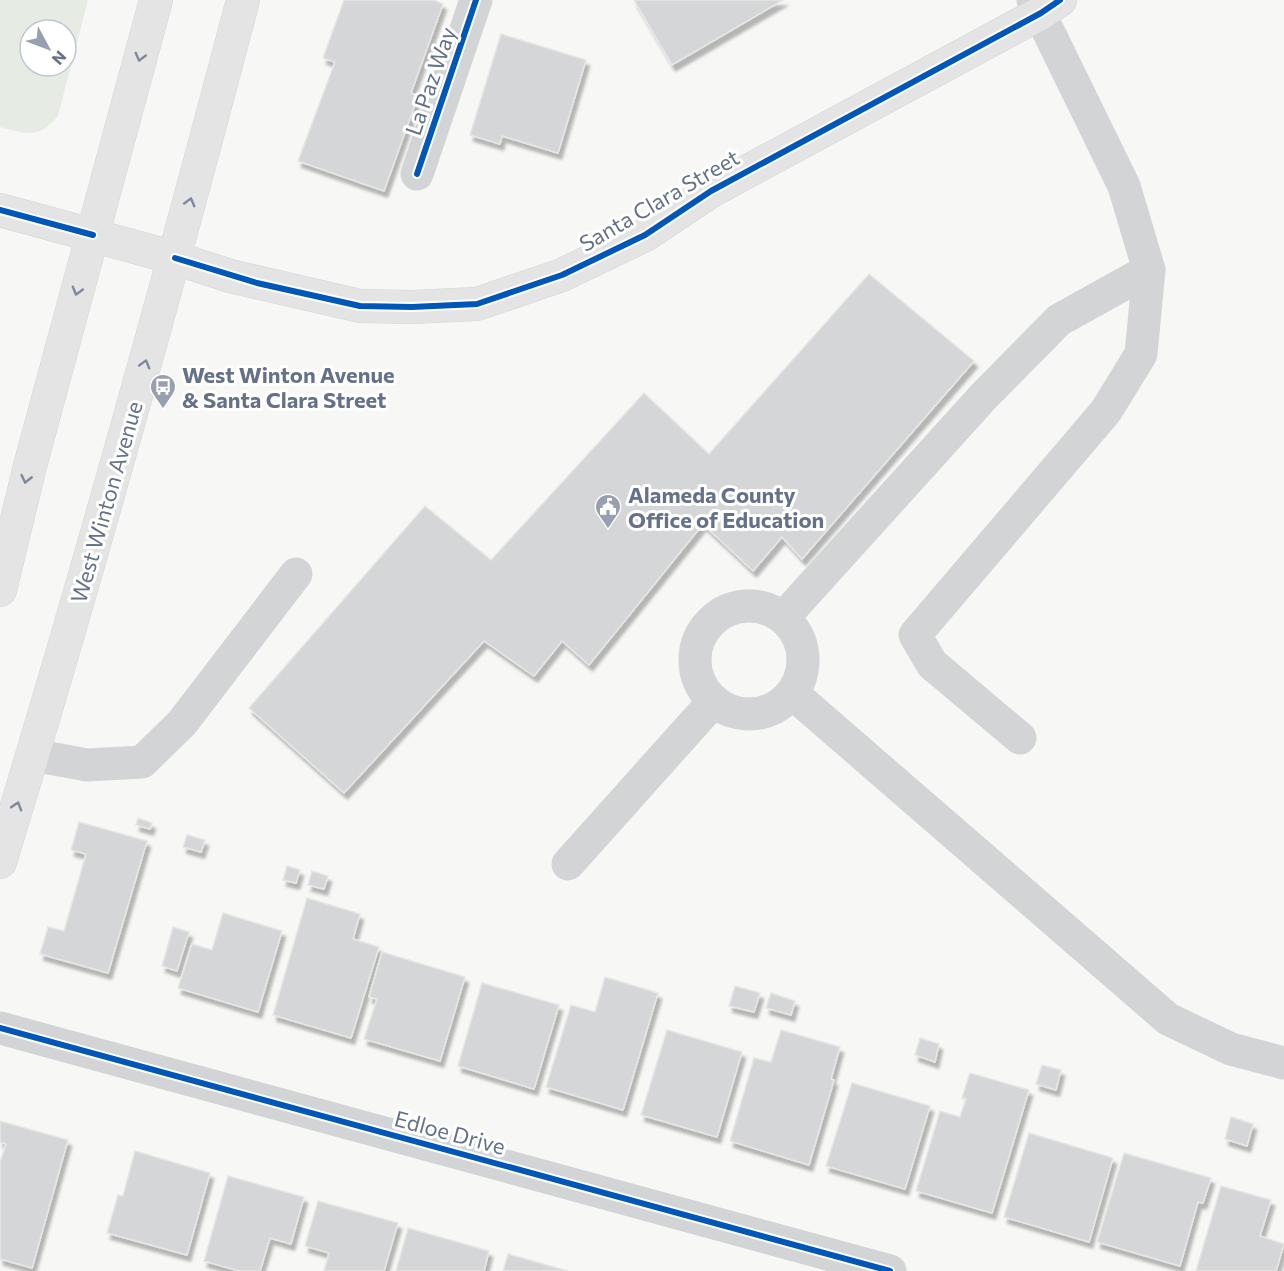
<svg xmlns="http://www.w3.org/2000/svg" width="1284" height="1271" font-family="Commissioner,sans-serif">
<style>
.green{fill:#e6ebe4;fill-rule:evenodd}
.building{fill:#d5d6d7;stroke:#e6e6e6;stroke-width:1.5;filter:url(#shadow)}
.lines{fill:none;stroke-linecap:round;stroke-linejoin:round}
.major-casing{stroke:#d3d5d6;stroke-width:34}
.minor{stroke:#d3d4d5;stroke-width:33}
.major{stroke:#e4e4e5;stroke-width:33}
.cycleway-casing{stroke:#fff;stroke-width:10}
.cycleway{stroke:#0057b8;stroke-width:6}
.oneway{stroke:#7e889b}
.labels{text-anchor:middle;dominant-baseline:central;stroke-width:6;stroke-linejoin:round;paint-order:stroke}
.street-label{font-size:22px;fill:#657189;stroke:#fff}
.poi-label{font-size:22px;font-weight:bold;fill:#657189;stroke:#fff;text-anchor:start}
</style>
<defs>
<filter id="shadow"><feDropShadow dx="3.5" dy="6" stdDeviation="1.5" flood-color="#0004"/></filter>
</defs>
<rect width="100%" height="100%" fill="#f7f7f6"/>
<path class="green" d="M 0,0 L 88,0 L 58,116 C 38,139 27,134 0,127 ZM 30,30 L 66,30 L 66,66 L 30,66 Z"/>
<g class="building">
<path d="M 344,0 L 434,0 L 443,4 L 411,93 L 418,96 L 384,191 L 298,161 L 335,62 L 323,58 Z"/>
<path d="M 634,0 L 783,0 L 672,65 Z"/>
<path d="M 501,34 L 586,60 L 558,153 L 502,136 L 500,144 L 470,135 Z"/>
<path d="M 869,274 L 974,361 L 802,559 L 782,537 L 753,571 L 703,524 L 589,665 L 562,641 L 534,676 L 484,641 L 344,793 L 249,708 L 425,506 L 491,560 L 644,393 L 709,454 Z"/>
<path d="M 138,818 L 152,823 L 150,829 L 136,825 Z"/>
<path d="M 79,822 L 147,841 L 108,973 L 40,954 L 48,927 L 64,931 L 86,854 L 71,850 Z"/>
<path d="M 187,835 L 205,840 L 201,852 L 183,847 Z"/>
<path d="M 287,866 L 300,870 L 296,883 L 283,880 Z"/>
<path d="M 312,871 L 328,876 L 324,889 L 308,885 Z"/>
<path d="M 307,898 L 360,914 L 353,939 L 379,947 L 351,1038 L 273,1015 Z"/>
<path d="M 223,913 L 282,931 L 258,1012 L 178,988 L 192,944 L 212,950 Z"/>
<path d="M 173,927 L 189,932 L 177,971 L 162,966 Z"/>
<path d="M 382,952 L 465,977 L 440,1061 L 364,1039 L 377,999 L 369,997 Z"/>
<path d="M 605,977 L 658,993 L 623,1110 L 546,1087 L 571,1005 L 595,1012 Z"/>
<path d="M 482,983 L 559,1005 L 534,1089 L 458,1066 Z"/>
<path d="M 735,986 L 760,993 L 754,1012 L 729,1006 Z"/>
<path d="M 771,993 L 795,1001 L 791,1015 L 766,1008 Z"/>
<path d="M 667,1030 L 742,1052 L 717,1137 L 641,1115 Z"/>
<path d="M 781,1030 L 840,1047 L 831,1079 L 834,1080 L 809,1165 L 730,1141 L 754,1058 L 771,1062 Z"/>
<path d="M 920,1038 L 939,1044 L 935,1062 L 915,1055 Z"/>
<path d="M 1042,1065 L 1061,1070 L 1056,1090 L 1036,1084 Z"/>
<path d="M 970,1073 L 1029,1090 L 992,1213 L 916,1191 L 940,1111 L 960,1117 L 966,1099 L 962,1098 Z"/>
<path d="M 852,1083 L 930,1106 L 905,1189 L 826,1166 Z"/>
<path d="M 1231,1117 L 1253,1124 L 1247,1146 L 1225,1139 Z"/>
<path d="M 0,1121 L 68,1140 L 32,1268 L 0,1259 L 0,1162 L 6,1144 L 0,1142 Z"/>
<path d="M 1029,1133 L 1113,1158 L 1089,1242 L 1004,1217 Z"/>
<path d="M 135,1151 L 210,1173 L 187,1255 L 107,1233 L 118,1195 L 123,1196 Z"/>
<path d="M 1124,1153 L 1211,1178 L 1203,1203 L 1198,1202 L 1180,1266 L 1097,1242 Z"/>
<path d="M 228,1176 L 304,1197 L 291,1244 L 270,1238 L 260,1271 L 239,1271 L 204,1261 Z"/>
<path d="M 1221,1186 L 1271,1200 L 1260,1236 L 1284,1244 L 1276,1271 L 1196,1271 Z"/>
<path d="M 318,1201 L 398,1223 L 384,1271 L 324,1271 L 329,1253 L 305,1246 Z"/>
<path d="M 408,1228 L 489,1251 L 484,1271 L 396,1271 Z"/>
<path d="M 508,1254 L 568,1271 L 503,1271 Z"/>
</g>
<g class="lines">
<defs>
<g id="major">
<path d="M 0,210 L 175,258 L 230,276 L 360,306 L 412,307 L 477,304 L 562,275 L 645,235 L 711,191 L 1041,13 L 1060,0"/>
<path d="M 0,590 L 30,466 L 156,0"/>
<path d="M 0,862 C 87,577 167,289 243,0"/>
</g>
</defs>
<use href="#major" class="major-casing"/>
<g class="minor">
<path d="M 417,174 L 476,0"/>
<circle cx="749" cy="660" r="54"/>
<path d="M 784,617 L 983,397 L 1059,320 L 1149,270"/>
<path d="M 792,693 L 1168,1019 L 1231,1049 L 1284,1063"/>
<path d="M 1020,738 L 932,664 L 915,635 L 1106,411 L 1141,354 L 1149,270 L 1124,186 L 1033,0"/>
<path d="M 33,755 L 87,765 L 142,762 L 182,723 L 296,574"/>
<path d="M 568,864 L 713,702"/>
<path d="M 0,1028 L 890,1271"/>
</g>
<use href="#major" class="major"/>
<defs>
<g id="cycleway">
<path d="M 417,174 L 476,0"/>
<path d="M 0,210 L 93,235"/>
<path d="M 175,258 L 257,283 L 360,306 L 412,307 L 477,304 L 562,275 L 645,235 L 711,191 L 1041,13 L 1060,0"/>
<path d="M 0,1028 L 890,1271"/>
</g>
</defs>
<use href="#cycleway" class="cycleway-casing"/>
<use href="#cycleway" class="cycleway"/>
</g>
<defs><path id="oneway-chevron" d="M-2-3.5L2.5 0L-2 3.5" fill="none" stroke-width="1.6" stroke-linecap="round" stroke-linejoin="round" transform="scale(1.5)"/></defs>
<g class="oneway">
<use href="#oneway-chevron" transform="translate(140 57) rotate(105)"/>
<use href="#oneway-chevron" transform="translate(190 202) rotate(-75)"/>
<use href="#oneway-chevron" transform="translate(77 291) rotate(106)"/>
<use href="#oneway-chevron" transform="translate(145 364) rotate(-74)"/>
<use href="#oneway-chevron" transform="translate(26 479) rotate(103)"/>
<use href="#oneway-chevron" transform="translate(17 806) rotate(-73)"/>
</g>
<defs>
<symbol id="bus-pin" viewBox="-11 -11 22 30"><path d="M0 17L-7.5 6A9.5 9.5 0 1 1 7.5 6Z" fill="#98a0af" stroke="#fff"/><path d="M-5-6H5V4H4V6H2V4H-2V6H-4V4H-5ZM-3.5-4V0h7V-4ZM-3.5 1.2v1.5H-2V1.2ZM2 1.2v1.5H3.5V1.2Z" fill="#fff"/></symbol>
<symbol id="civic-pin" viewBox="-11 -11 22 30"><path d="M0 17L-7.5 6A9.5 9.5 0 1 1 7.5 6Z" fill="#98a0af" stroke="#fff"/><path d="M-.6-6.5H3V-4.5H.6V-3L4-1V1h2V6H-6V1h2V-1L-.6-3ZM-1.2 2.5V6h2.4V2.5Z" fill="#fff"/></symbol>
</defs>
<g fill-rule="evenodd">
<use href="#bus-pin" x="148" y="372" width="30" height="40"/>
<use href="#civic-pin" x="593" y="492" width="30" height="40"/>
</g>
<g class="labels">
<g class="street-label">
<text transform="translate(430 81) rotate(-71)">La Paz Way</text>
<text transform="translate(659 200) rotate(-30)">Santa Clara Street</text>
<text transform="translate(106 502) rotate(-74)">West Winton Avenue</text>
<text transform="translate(450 1132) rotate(15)">Edloe Drive</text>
</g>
<g class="poi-label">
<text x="182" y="374">West Winton Avenue<tspan x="182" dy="25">&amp; Santa Clara Street</tspan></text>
<text x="628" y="494">Alameda County<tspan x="628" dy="25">Office of Education</tspan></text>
</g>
</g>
<g transform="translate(48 48) rotate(131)"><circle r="28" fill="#ffffff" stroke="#c1c6d0" stroke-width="1.5"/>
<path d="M0-4.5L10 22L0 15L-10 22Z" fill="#98a0af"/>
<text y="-9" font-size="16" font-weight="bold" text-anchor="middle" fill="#657189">N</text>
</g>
</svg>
